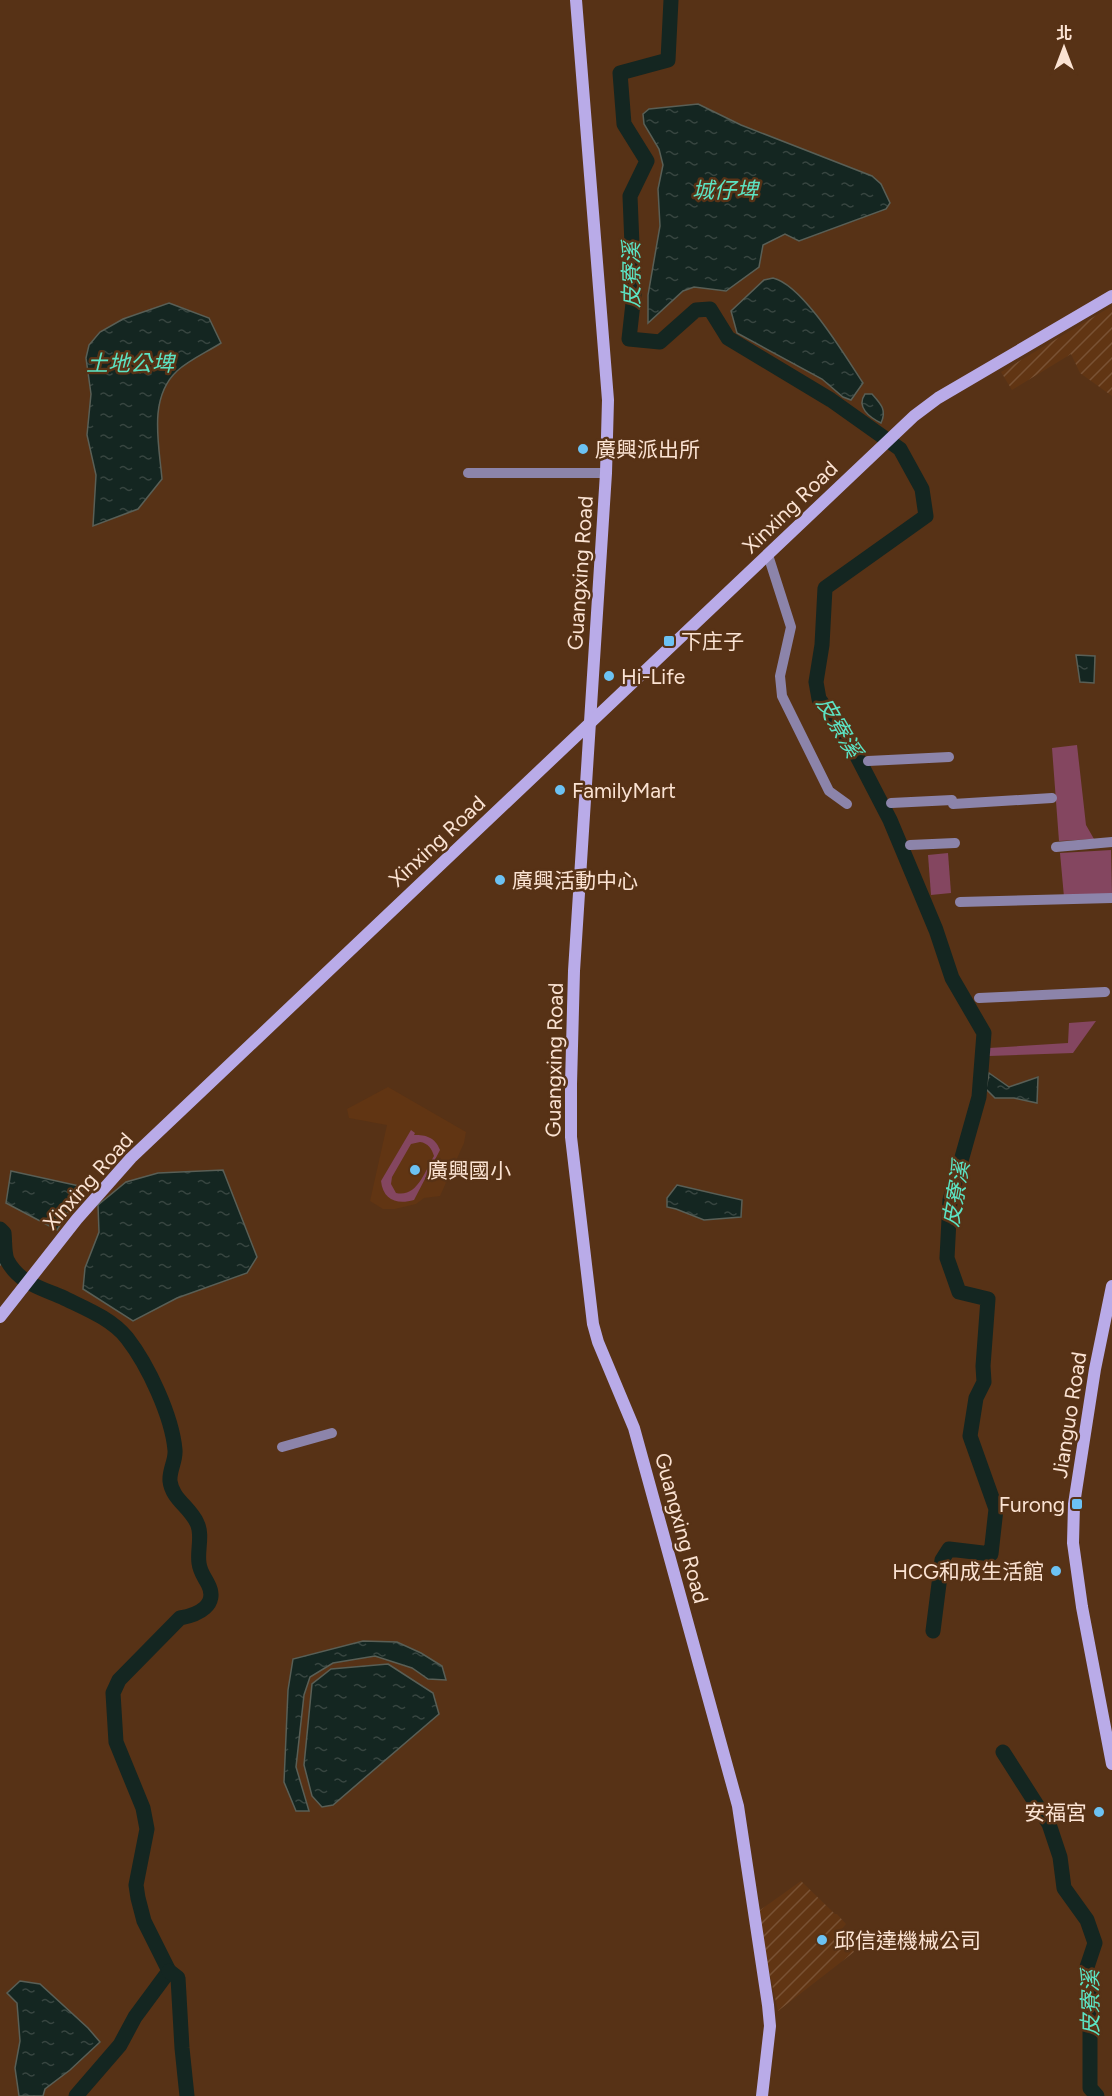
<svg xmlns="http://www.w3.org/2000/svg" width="1112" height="2096" font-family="Figtree,'Noto Sans TC',sans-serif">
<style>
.built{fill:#613513}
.industrial{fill:url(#industrial-furrows)}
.park{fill:#844660;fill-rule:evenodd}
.water{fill:url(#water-ripples);stroke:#595f56;stroke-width:1.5}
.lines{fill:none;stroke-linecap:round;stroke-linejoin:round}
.stream{stroke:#595f56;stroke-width:2}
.river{stroke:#142621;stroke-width:15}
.street{stroke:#8c84aa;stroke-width:10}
.secondary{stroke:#b9abe8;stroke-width:12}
.poi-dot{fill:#6cc2f3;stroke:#573216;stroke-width:2}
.labels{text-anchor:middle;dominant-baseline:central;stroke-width:5;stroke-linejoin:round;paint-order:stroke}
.poi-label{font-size:21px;fill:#fbe3d3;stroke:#573216;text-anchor:start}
.street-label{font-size:21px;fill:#fbe3d3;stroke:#573216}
.water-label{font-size:22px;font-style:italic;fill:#5ce3c3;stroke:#573216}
</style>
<defs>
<pattern id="industrial-furrows" width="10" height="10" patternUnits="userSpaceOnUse" patternTransform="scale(1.5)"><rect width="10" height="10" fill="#613513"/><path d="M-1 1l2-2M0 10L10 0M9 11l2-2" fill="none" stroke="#795234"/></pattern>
<pattern id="water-ripples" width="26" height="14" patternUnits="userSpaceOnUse" patternTransform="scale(1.5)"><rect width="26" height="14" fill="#142621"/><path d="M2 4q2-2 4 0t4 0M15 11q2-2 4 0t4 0" fill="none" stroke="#374540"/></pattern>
</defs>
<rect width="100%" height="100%" fill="#573216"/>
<path class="built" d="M 388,1087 L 466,1132 L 464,1143 L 440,1196 L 424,1198 L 416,1204 L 395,1209 L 383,1209 L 370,1201 L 387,1125 L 349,1118 L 347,1109 Z"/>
<g class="industrial">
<path d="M 1112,306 L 1112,396 L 1080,373 L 1071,354 L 1012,390 L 1001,372 Z"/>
<path d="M 801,1881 L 835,1914 L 837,1914 L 846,1924 L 841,1930 L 854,1952 L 778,2011 L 756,1913 Z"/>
</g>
<g class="park">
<path d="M 1077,745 L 1086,825 L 1094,839 L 1059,841 L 1052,748 Z"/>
<path d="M 1111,850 L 1112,895 L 1064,897 L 1060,853 Z"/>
<path d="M 948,853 L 951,893 L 931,895 L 928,855 Z"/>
<path d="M 1096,1021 L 1073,1053 L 989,1056 L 989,1048 L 1068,1043 L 1069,1023 Z"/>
<path d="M 411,1130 L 415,1133 L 414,1135 C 426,1135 435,1137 440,1150 L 414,1200 C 397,1205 383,1200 381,1181 ZM 420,1142 C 428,1143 432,1149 434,1156 C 425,1171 417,1198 396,1193 L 391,1184 L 392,1177 L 411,1144 Z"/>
</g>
<g class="water">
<path d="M 698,104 L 741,125 L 872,176 L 881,184 L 890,203 L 886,209 L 799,241 L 785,234 L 763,245 L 759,267 L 726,291 L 694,287 L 683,291 L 648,323 L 648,295 L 660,226 L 658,189 L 663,165 L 659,149 L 644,124 L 643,114 L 649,109 Z"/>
<path d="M 773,278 C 803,285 845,356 863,383 L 851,400 L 843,397 L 822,379 L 737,333 L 731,311 L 764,280 Z"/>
<path d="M 169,303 L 209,318 L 221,343 C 207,352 189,360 177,371 C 148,398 159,444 162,479 L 138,509 L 93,526 L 96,475 L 87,435 L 91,394 L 86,358 L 89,345 L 100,332 L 123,319 Z"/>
<path d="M 865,394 L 872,394 C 881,404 887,410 881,423 C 869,417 856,407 865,394 Z"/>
<path d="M 1076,655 L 1095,656 L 1094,683 L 1080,682 Z"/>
<path d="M 989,1073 L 1009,1087 L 1038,1077 L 1037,1103 L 1014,1098 L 995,1098 L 986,1089 Z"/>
<path d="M 223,1170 L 257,1257 L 247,1273 L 177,1298 L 133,1321 L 83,1289 L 85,1268 L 99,1232 L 98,1205 L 126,1182 L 158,1173 Z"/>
<path d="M 11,1171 L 84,1187 L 57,1230 L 6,1203 Z"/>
<path d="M 677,1185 L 742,1200 L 741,1217 L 704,1220 L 676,1209 L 667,1207 L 667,1198 Z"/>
<path d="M 363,1641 L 397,1642 L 421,1653 L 442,1666 L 446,1680 L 428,1679 L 412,1668 L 375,1656 L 333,1663 L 310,1677 L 304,1695 L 296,1767 L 309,1811 L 296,1811 L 284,1782 L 288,1690 L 293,1659 Z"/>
<path d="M 388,1664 L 433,1693 L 439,1714 L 333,1805 L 322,1807 L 312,1796 L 304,1765 L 312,1684 L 331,1669 Z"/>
<path d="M 20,1981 L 40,1984 L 88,2028 L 100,2042 L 70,2070 L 45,2089 L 43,2096 L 19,2096 L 15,2068 L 20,2041 L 17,2003 L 7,1993 Z"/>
</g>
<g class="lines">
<path class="stream" d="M 0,1265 L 6,1257"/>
<g class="river">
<path d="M 671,0 L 668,60 L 620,73 L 624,124 L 647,161 L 630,196 L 634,294 L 629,339 L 660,342 L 696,310 L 710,309 L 728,338 L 831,400 L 900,449 L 922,489 L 926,516 L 825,588 L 822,645 L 816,682 L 819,699 L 848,739 L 890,820 L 936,930 L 952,978 L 984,1033 L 979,1097 L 950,1200 L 947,1258 L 959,1292 L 988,1299 L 983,1366 L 984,1382 L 976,1398 L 970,1436 L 996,1509 L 991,1554 L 949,1549 L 942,1560 L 933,1631"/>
<path d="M 0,1229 L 4,1233 C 5,1241 4,1252 7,1260 C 19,1283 41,1288 62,1297 C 84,1308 111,1318 127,1338 C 148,1365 172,1416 175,1450 C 176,1461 169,1470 170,1481 C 172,1499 190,1507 197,1523 C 203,1535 197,1550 199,1563 C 200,1572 204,1576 208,1584 C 219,1605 198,1615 180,1618 L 119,1680 L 113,1693 L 116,1742 L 143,1808 L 147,1829 L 136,1885 L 138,1898 L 144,1921 L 169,1971 L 135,2017 L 120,2045 L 76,2096"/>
<path d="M 1003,1752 L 1049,1824 L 1060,1857 L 1064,1888 L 1087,1920 L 1095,1943 L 1087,1967 L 1090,1996 L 1090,2088 L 1097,2096"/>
<path d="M 169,1971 L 178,1978 L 182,2048 L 187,2096"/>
</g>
<g class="street">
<path d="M 468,473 L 606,473"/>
<path d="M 768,555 L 791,627 L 780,676 L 782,696 L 829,791 L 847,804"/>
<path d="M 868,761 L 949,757"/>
<path d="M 891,803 L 952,800"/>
<path d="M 953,804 L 1052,798"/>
<path d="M 910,845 L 955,843"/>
<path d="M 1056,847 L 1112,842"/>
<path d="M 960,902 L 1112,898"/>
<path d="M 979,998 L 1105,992"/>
<path d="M 282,1447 L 332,1433"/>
</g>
<g class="secondary">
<path d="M 576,0 L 608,400 L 606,473 L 574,971 L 571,1084 L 571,1137 L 593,1324 L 598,1342 L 634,1428 L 738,1806 L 768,2005 L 770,2026 L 762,2096"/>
<path d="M 1112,1286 L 1095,1369 L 1074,1504 L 1073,1543 L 1082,1607 L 1112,1764"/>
<path d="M 0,1317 L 77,1219 L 131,1158 L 914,416 L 938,398 L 1112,296"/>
</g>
</g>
<g class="poi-dot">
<circle cx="583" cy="449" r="6"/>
<rect x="663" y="635" width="12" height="12" rx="3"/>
<circle cx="609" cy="676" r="6"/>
<circle cx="560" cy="790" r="6"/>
<circle cx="500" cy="880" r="6"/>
<circle cx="415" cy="1170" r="6"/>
<rect x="1071" y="1498" width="12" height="12" rx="3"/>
<circle cx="1056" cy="1571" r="6"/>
<circle cx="1099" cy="1812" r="6"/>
<circle cx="822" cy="1940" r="6"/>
</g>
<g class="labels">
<g class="poi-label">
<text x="595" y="449">廣興派出所</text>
<text x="681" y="641">下庄子</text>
<text x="621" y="676">Hi-Life</text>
<text x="572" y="790">FamilyMart</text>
<text x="512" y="880">廣興活動中心</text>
<text x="427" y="1170">廣興國小</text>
<text x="1065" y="1504" text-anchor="end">Furong</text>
<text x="1044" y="1571" text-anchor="end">HCG和成生活館</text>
<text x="1087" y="1812" text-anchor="end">安福宮</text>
<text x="834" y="1940">邱信達機械公司</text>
</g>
<g class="street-label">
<text transform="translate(790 507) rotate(-44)">Xinxing Road</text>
<text transform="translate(580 573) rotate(-86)">Guangxing Road</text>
<text transform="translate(437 841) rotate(-43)">Xinxing Road</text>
<text transform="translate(554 1060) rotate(-89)">Guangxing Road</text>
<text transform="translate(88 1181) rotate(-48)">Xinxing Road</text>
<text transform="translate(1069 1415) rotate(-81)">Jianguo Road</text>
<text transform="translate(682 1528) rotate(75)">Guangxing Road</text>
</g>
<g class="water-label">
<text x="725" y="190">城仔埤</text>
<text transform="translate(631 275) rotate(-90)">皮寮溪</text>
<text x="130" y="363">土地公埤</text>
<text transform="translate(839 727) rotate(60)">皮寮溪</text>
<text transform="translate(956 1194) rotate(-80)">皮寮溪</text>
<text transform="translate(1090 2003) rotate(-90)">皮寮溪</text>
</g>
</g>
<g transform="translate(1064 48)" stroke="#573216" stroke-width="4.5" paint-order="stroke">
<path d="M0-4.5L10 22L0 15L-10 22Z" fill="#fbe3d3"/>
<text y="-9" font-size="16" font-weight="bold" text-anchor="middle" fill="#fbe3d3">北</text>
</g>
</svg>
